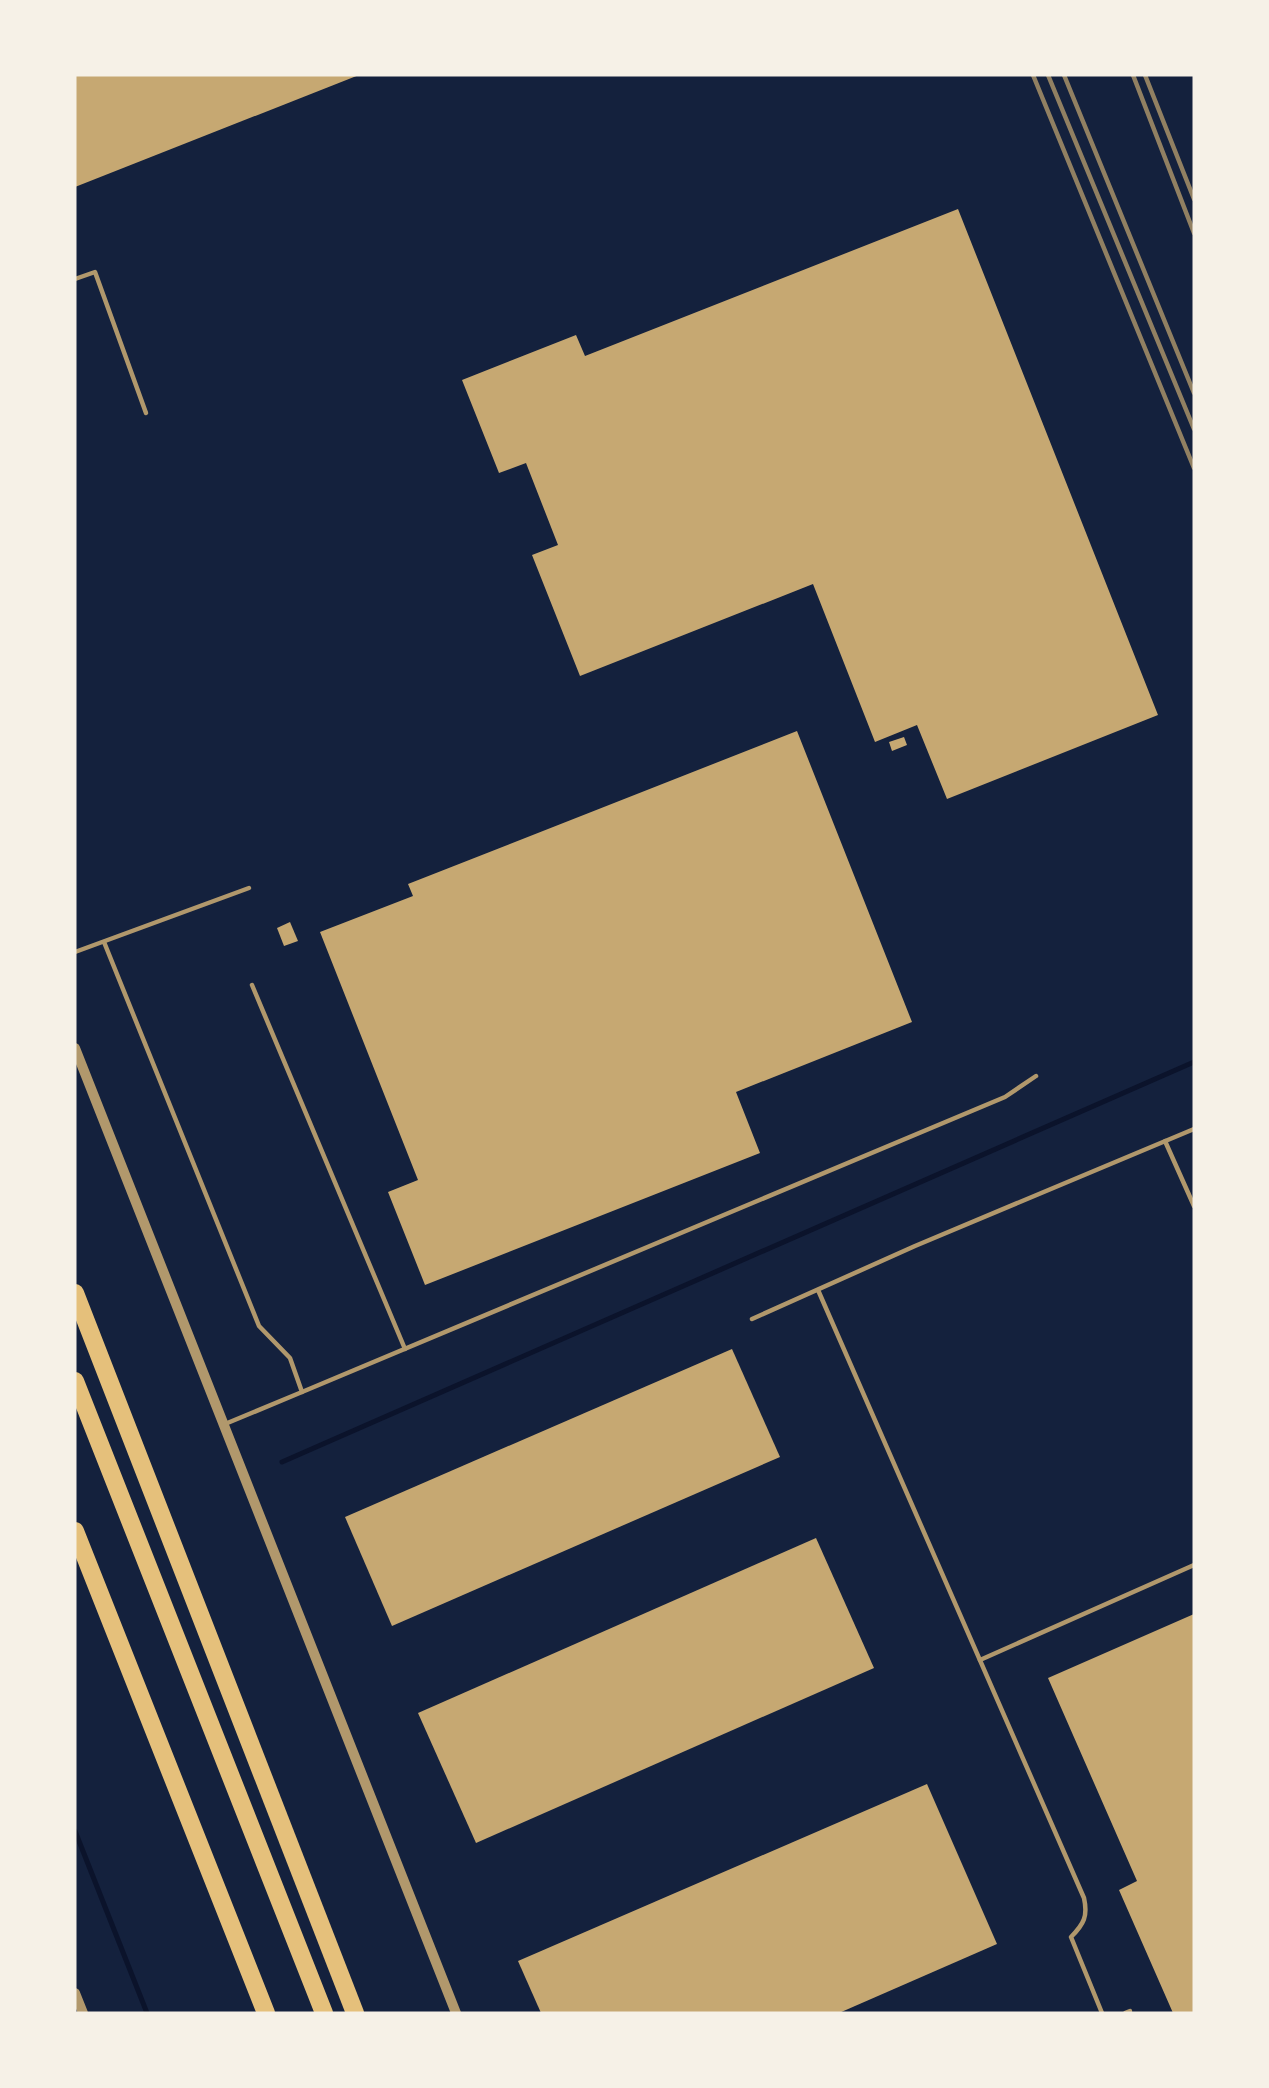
<svg xmlns="http://www.w3.org/2000/svg" width="1269" height="2088" font-family="'Work Sans',sans-serif">
<style>
.lines{fill:none;stroke-linecap:round;stroke-linejoin:round}
.stream{stroke:#0b132b;stroke-width:5}
.building{fill:#c6a872}
.service{stroke:#b1986c;stroke-width:4.5}
.tertiary{stroke:#b1986c;stroke-width:10}
.motorway{stroke:#e5c07b;stroke-width:18}
.rail{stroke:#918062;stroke-width:4.5}
</style>
<rect width="100%" height="100%" fill="#14213d"/>
<g class="lines">
<g class="stream">
<path d="M 282,1462 L 1194,1062"/>
<path d="M 75,1831 L 147,2013"/>
</g>
</g>
<g class="building">
<path d="M 75,75 L 359,75 L 75,187 Z"/>
<path d="M 958,209 L 1158,715 L 947,799 L 917,725 L 875,742 L 813,584 L 580,676 L 532,555 L 558,545 L 526,463 L 499,473 L 462,380 L 576,335 L 585,356 Z"/>
<path d="M 797,731 L 912,1022 L 736,1092 L 760,1153 L 425,1285 L 388,1192 L 418,1180 L 320,932 L 413,896 L 408,884 Z"/>
<path d="M 904,737 L 907,745 L 892,751 L 889,742 Z"/>
<path d="M 290,922 L 298,941 L 284,946 L 277,928 Z"/>
<path d="M 732,1349 L 780,1457 L 392,1626 L 345,1517 Z"/>
<path d="M 816,1538 L 874,1668 L 476,1843 L 418,1713 Z"/>
<path d="M 1194,1614 L 1194,2013 L 1173,2013 L 1119,1890 L 1137,1881 L 1048,1678 Z"/>
<path d="M 927,1784 L 997,1944 L 839,2013 L 541,2013 L 518,1961 Z"/>
</g>
<g class="lines">
<g class="service">
<path d="M 75,279 L 95,272 L 146,413"/>
<path d="M 104,942 L 259,1326 L 290,1358 L 302,1392 L 225,1424"/>
<path d="M 75,952 L 249,888"/>
<path d="M 252,985 L 405,1349"/>
<path d="M 1165,1141 L 1194,1206"/>
<path d="M 818,1290 L 1084,1898 C 1088,1916 1084,1924 1071,1937 L 1102,2013"/>
<path d="M 752,1319 L 915,1246 L 1194,1129"/>
<path d="M 302,1392 L 1005,1097 L 1036,1076"/>
<path d="M 980,1660 L 1194,1565"/>
<path d="M 1125,2013 L 1130,2011"/>
</g>
<g class="tertiary">
<path d="M 75,1048 L 456,2013"/>
<path d="M 75,1993 L 83,2013"/>
</g>
<g class="motorway">
<path d="M 75,1293 L 355,2013"/>
<path d="M 75,1381 L 324,2013"/>
<path d="M 75,1531 L 266,2013"/>
</g>
<g class="rail">
<path d="M 1033,75 L 1194,468"/>
<path d="M 1048,75 L 1194,429"/>
<path d="M 1064,75 L 1194,393"/>
<path d="M 1133,75 L 1194,233"/>
<path d="M 1145,75 L 1194,199"/>
</g>
</g>
<rect width="1269" height="2088" fill="none" stroke="#f6f1e7" stroke-width="153"/>
</svg>
